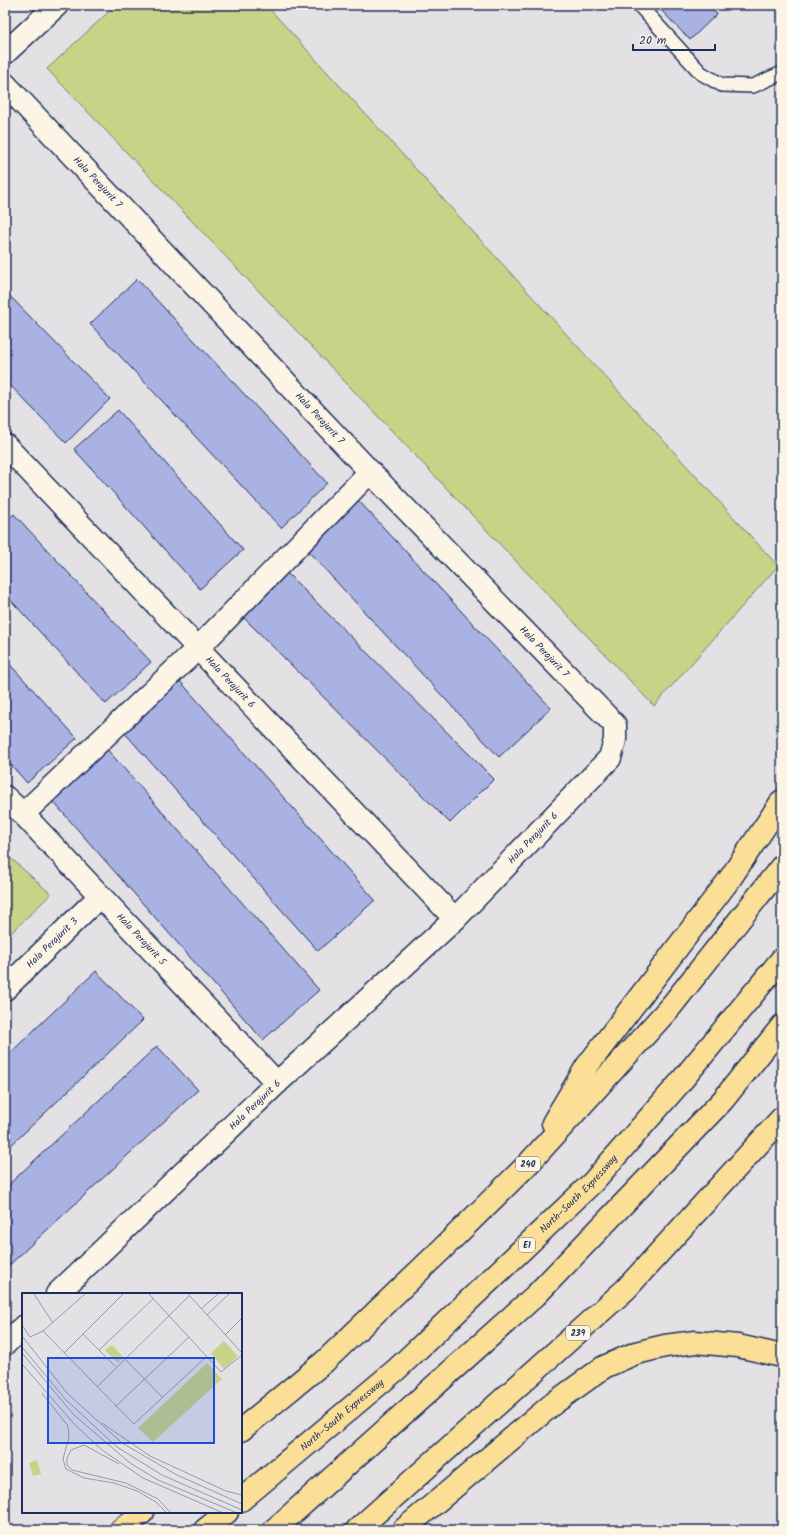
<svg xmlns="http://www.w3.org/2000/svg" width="787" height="1535" font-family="Kalam,sans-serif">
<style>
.green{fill:#c7d387;stroke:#718172}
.building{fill:#aab2e3;stroke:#1b2f5e}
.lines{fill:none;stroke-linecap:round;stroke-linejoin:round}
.service-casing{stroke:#1b2f5e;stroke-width:16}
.minor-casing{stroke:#1b2f5e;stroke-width:25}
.primary-casing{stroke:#1b2f5e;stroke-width:25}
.motorway-casing{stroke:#1b2f5e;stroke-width:25}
.service{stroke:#fcf5e5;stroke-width:13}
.minor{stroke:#fcf5e5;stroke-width:22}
.primary{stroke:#fbdf96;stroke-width:22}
.motorway{stroke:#fbdf96;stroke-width:22}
.labels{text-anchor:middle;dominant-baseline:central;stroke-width:3;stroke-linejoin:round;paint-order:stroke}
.shield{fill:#fcf5e5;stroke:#5e6a86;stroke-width:1}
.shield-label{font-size:9px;font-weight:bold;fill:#1b2f5e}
.street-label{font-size:10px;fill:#1b2f5e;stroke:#fcf5e5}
.inset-road{fill:none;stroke:#939aae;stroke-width:1}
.view{fill:#1d4ed8;fill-opacity:0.15;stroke:#1d4ed8;stroke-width:2}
.inset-edge{fill:none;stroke:#1b2f5e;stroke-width:2}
</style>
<rect width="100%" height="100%" fill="#e3e1e4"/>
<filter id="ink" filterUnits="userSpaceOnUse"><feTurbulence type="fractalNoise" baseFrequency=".025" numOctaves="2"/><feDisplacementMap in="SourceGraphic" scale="8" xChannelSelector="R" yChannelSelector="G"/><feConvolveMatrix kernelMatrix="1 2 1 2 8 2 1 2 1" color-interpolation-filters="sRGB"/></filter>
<g filter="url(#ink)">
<g class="green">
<path d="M 116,5 L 266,5 L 778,566 L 654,706 L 47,69 Z"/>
<path d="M 5,853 L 51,894 L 5,939 Z"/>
</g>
<g class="building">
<path d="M 656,5 L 708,5 L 717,14 L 690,40 Z"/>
<path d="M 137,279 L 327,483 L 281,528 L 90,324 Z"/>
<path d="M 5,291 L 110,399 L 66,443 L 5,380 Z"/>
<path d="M 118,410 L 243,550 L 200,589 L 74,449 Z"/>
<path d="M 357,499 L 551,708 L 499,757 L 305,548 Z"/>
<path d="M 14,514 L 151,662 L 106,704 L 5,594 L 5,522 Z"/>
<path d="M 283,569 L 494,779 L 450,823 L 239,613 Z"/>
<path d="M 5,659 L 77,738 L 27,783 L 5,758 Z"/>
<path d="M 179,680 L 375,900 L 318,951 L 123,731 Z"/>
<path d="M 105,747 L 319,990 L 263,1040 L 49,797 Z"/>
<path d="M 96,971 L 143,1020 L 5,1151 L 5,1058 Z"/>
<path d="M 157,1046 L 198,1090 L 5,1269 L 5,1188 Z"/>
</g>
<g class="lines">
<defs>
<path id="service" d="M 639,5 L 701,73 L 722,85 L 753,86 L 782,73"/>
<g id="minor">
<path d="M 5,53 L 57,5"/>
<path id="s1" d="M 5,84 L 374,476 L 615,725 L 615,740 L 610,758 L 455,919 L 277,1083 L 57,1294"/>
<path id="s2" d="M 5,445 L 455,919"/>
<path id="s3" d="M 5,797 L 23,814 L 277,1083"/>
<path d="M 23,814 L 198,648 L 370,472"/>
<path id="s4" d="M 5,989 L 100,896"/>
<path d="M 5,1344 L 23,1327"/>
</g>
<g id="primary">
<path d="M 553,1123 L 587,1066 L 729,880 L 782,801"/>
<path d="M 241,1430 L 324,1362 L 441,1250 L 529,1163 L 672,1005 L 782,866"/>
<path d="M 121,1530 L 143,1512"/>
<path d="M 357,1530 L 626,1289 L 782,1118"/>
<path d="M 403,1530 L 554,1403 L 604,1367 L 636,1353 L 665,1346 L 695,1342 L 738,1346 L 782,1356"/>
</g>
<g id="motorway">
<path id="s5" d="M 241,1500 L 397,1369 L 593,1182 L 678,1085 L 782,959"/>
<path d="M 205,1530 L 227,1512"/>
<path d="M 274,1530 L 536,1295 L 723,1100 L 782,1026"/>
</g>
</defs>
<use href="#service" class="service-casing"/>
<use href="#minor" class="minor-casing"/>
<use href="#primary" class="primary-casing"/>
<use href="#motorway" class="motorway-casing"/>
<use href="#service" class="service"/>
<use href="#minor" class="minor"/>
<use href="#primary" class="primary"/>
<use href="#motorway" class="motorway"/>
</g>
</g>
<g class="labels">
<g class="shield">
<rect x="516" y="1157" width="24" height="14" rx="3"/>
<rect x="519" y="1238" width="16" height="14" rx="3"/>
<rect x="566" y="1326" width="24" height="14" rx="3"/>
</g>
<g class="shield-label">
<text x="528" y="1164">240</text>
<text x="527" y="1245">E1</text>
<text x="578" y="1333">239</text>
</g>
<g class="street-label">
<text stroke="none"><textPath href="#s1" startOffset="135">Hala Perajurit 7</textPath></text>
<text stroke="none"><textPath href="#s1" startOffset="459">Hala Perajurit 7</textPath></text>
<text stroke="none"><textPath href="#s1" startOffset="783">Hala Perajurit 7</textPath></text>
<text stroke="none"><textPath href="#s2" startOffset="327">Hala Perajurit 6</textPath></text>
<text transform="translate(533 838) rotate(-46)">Hala Perajurit 6</text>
<text stroke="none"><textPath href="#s3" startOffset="197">Hala Perajurit 5</textPath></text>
<text stroke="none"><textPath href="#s4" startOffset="66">Hala Perajurit 3</textPath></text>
<text transform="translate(255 1105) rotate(-44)">Hala Perajurit 6</text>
<text stroke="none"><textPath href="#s5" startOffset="456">North–South Expressway</textPath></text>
<text stroke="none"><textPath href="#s5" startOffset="132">North–South Expressway</textPath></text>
</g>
</g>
<g transform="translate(22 1293)">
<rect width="220" height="220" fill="#e3e1e4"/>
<path d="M 202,48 L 216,63 L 202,76 L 189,60 ZM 90,52 L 101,64 L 96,70 L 83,57 ZM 185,70 L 200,86 L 131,149 L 116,135 ZM 15,167 L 19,181 L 11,183 L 7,170 Z" fill="#c7d387"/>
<path class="inset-road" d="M 12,1 L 31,30M 127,1 L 199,79 L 220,62M 166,1 L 220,60M 179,16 L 196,1M 185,22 L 207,1M 0,32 L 8,44 L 21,38 L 112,131 L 185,63M 21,38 L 63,1M 61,41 L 95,75M 203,42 L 220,25M 0,43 L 45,100 L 100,150 L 155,182 L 220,211M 0,54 L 44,107 L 95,154 L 140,182 L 220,217M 77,57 L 131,6M 0,60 L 52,122 L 108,170 L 136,187 L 213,219M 42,60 L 101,1M 104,67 L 141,105M 0,71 L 53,132 L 80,157 L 121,185 L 199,219M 75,94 L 167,3M 20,100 L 46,133 L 47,144 L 41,166 L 44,176 L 62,185 L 92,190 L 115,198 L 134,209 L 144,219M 93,114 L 167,44M 80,130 L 128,163 L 204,198 L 220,202M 97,171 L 62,152 L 49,157 L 45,165 L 45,172 L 50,177 L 104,190 L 136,206 L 148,219"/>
<path class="view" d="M 26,65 L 192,65 L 192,150 L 26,150 Z"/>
<rect width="220" height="220" class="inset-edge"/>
</g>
<rect width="787" height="1535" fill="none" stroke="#fcf5e5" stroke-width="20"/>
<rect x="10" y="10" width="767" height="1515" fill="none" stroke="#1b2f5e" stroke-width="1.5" filter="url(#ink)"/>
<path d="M633 44v6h82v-6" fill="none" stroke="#1b2f5e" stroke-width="2"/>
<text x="639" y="44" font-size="12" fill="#1b2f5e" stroke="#fcf5e5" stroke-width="3" paint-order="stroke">20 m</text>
</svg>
